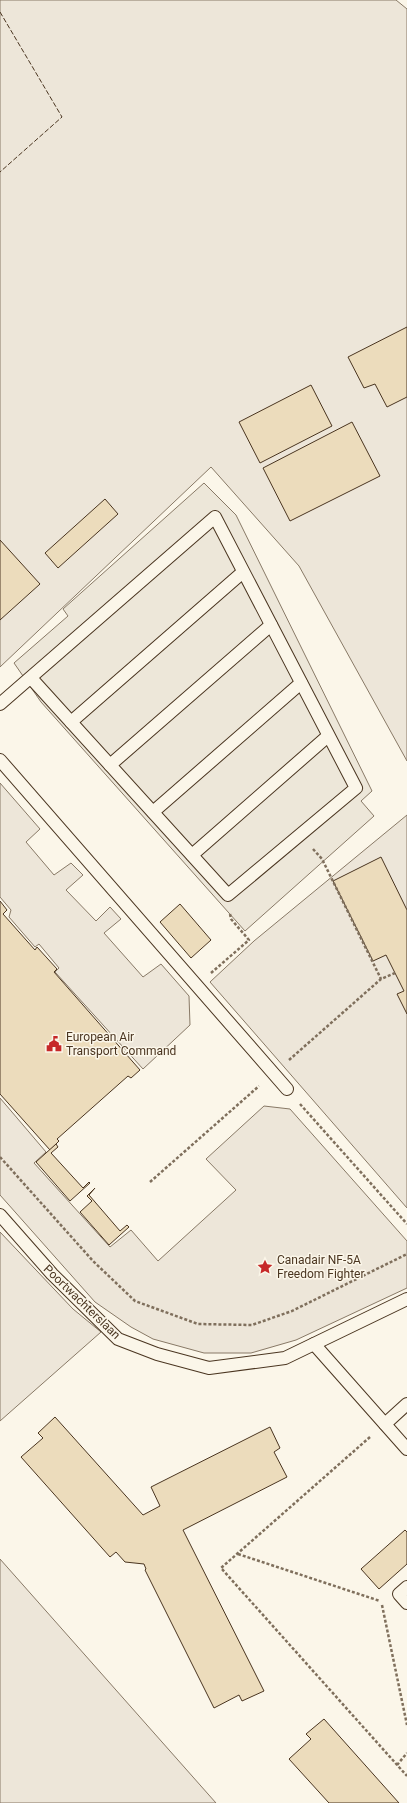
<svg xmlns="http://www.w3.org/2000/svg" width="407" height="1803" font-family="Roboto,sans-serif">
<style>
.green{fill:#ede6d9;stroke:#887966}
.parking{fill:#ede7d9;stroke:#887966}
.building{fill:#ecdcbc;stroke:#4a3520}
.lines{fill:none;stroke-linecap:round;stroke-linejoin:round}
.service-casing{stroke:#4a3520;stroke-width:14}
.path{stroke:#7f6f5c;stroke-width:2.5;stroke-dasharray:3 2;stroke-linecap:butt}
.service{stroke:#fbf6e9;stroke-width:12}
.fence{stroke:#4a3520;stroke-width:1;stroke-dasharray:5 2;stroke-linecap:butt}
.labels{text-anchor:middle;dominant-baseline:central;stroke-width:3;stroke-linejoin:round;paint-order:stroke}
.poi-label{font-size:12px;fill:#4a3520;stroke:#fbf6e9;text-anchor:start}
.street-label{font-size:12px;fill:#4a3520;stroke:#fbf6e9}
</style>
<rect width="100%" height="100%" fill="#fbf6e9"/>
<g class="green">
<path d="M 0,0 L 396,0 L 407,9 L 407,761 L 299,566 L 211,467 L 0,667 Z"/>
<path d="M 0,783 L 40,829 L 26,842 L 54,875 L 71,863 L 83,875 L 66,890 L 96,921 L 110,907 L 121,919 L 104,933 L 143,977 L 161,964 L 189,996 L 190,1025 L 143,1069 L 55,972 L 59,968 L 39,944 L 35,947 L 9,917 L 11,910 L 0,897 Z"/>
<path d="M 407,815 L 407,1208 L 210,982 L 254,941 Z"/>
<path d="M 0,1098 L 46,1152 L 34,1163 L 110,1247 L 131,1230 L 158,1261 L 236,1190 L 206,1159 L 264,1106 L 290,1109 L 407,1241 L 407,1288 L 296,1340 L 251,1353 L 204,1353 L 153,1339 L 131,1327 L 95,1302 L 0,1195 Z"/>
<path d="M 0,1232 L 73,1309 L 101,1332 L 0,1421 Z"/>
<path d="M 0,1559 L 216,1803 L 0,1803 Z"/>
</g>
<path class="parking" d="M 204,483 L 236,515 L 372,791 L 361,801 L 374,816 L 245,931 L 41,702 L 14,663 L 68,616 L 63,609 Z"/>
<g class="building">
<path d="M 407,327 L 407,397 L 387,407 L 375,384 L 364,388 L 348,357 Z"/>
<path d="M 311,385 L 332,426 L 260,463 L 239,422 Z"/>
<path d="M 352,422 L 380,476 L 290,521 L 263,468 Z"/>
<path d="M 105,499 L 118,514 L 58,568 L 45,553 Z"/>
<path d="M 0,540 L 40,584 L 0,620 Z"/>
<path d="M 381,857 L 407,910 L 407,1014 L 397,994 L 404,991 L 386,955 L 373,961 L 333,881 Z"/>
<path d="M 0,901 L 7,910 L 3,914 L 35,950 L 37,947 L 57,969 L 54,972 L 140,1070 L 131,1078 L 128,1076 L 57,1139 L 59,1141 L 50,1150 L 0,1094 Z"/>
<path d="M 180,904 L 211,940 L 191,958 L 160,922 Z"/>
<path d="M 56,1144 L 58,1147 L 51,1153 L 83,1188 L 89,1182 L 90,1183 L 70,1201 L 36,1162 Z"/>
<path d="M 95,1188 L 89,1195 L 120,1231 L 127,1225 L 129,1227 L 109,1245 L 80,1212 L 92,1201 L 87,1196 Z"/>
<path d="M 55,1417 L 143,1515 L 160,1506 L 151,1487 L 270,1427 L 280,1448 L 274,1452 L 287,1477 L 183,1530 L 264,1691 L 242,1701 L 239,1695 L 214,1708 L 145,1570 L 146,1569 L 144,1564 L 125,1562 L 116,1552 L 110,1557 L 21,1457 L 43,1438 L 38,1433 Z"/>
<path d="M 405,1530 L 407,1532 L 407,1564 L 379,1589 L 361,1569 Z"/>
<path d="M 324,1719 L 399,1803 L 329,1803 L 289,1759 L 311,1739 L 306,1734 Z"/>
</g>
<g class="lines">
<defs>
<g id="service">
<path d="M 0,704 L 215,517 L 356,788 L 228,895 L 31,678"/>
<path d="M 71,722 L 243,572"/>
<path d="M 0,760 L 287,1089"/>
<path d="M 110,765 L 271,625"/>
<path d="M 153,812 L 301,683"/>
<path d="M 192,855 L 328,736"/>
<path d="M 0,1215 L 52,1274 L 118,1339 L 157,1354 L 209,1368 L 285,1358 L 407,1299"/>
<path d="M 314,1344 L 407,1449"/>
<path d="M 385,1424 L 407,1404"/>
<path d="M 407,1587 L 399,1594 L 407,1603"/>
</g>
</defs>
<use href="#service" class="service-casing"/>
<g class="path">
<path d="M 313,849 L 322,859 L 381,979"/>
<path d="M 211,973 L 249,940 L 231,919 L 230,914"/>
<path d="M 289,1060 L 381,979 L 395,973"/>
<path d="M 300,1104 L 407,1224"/>
<path d="M 0,1157 L 93,1261 L 135,1301 L 198,1324 L 252,1325 L 292,1311 L 407,1254"/>
<path d="M 150,1182 L 259,1086"/>
<path d="M 370,1437 L 221,1568 L 407,1776"/>
<path d="M 238,1554 L 380,1601"/>
<path d="M 382,1605 L 407,1725"/>
<path d="M 397,1765 L 407,1753"/>
</g>
<use href="#service" class="service"/>
<path class="fence" d="M 0,12 L 62,117 L 0,172"/>
</g>
<defs>
<symbol id="civic-bare" viewBox="-9 -9 18 18"><path d="M-.6-6.5H3V-4.5H.6V-3L4-1V1h2V6H-6V1h2V-1L-.6-3ZM-1.2 2.5V6h2.4V2.5Z" fill="#c62828" stroke="#fbf6e9" stroke-width="2.5" paint-order="stroke"/></symbol>
<symbol id="sight-bare" viewBox="-9 -9 18 18"><path d="M0-6L1.8-2.2L6-1.7L2.9 1.2L3.7 5.4L0 3.3L-3.7 5.4L-2.9 1.2L-6-1.7L-1.8-2.2Z" fill="#c62828" stroke="#fbf6e9" stroke-width="2.5" paint-order="stroke"/></symbol>
</defs>
<g fill-rule="evenodd">
<use href="#civic-bare" x="43" y="1033" width="22" height="22"/>
<use href="#sight-bare" x="254" y="1256" width="22" height="22"/>
</g>
<g class="labels">
<g class="poi-label">
<text x="66" y="1037">European Air<tspan x="66" dy="14">Transport Command</tspan></text>
<text x="277" y="1260">Canadair NF-5A<tspan x="277" dy="14">Freedom Fighter</tspan></text>
</g>
<g class="street-label">
<text transform="translate(82 1302) rotate(44)">Poortwachterslaan</text>
</g>
</g>
</svg>
